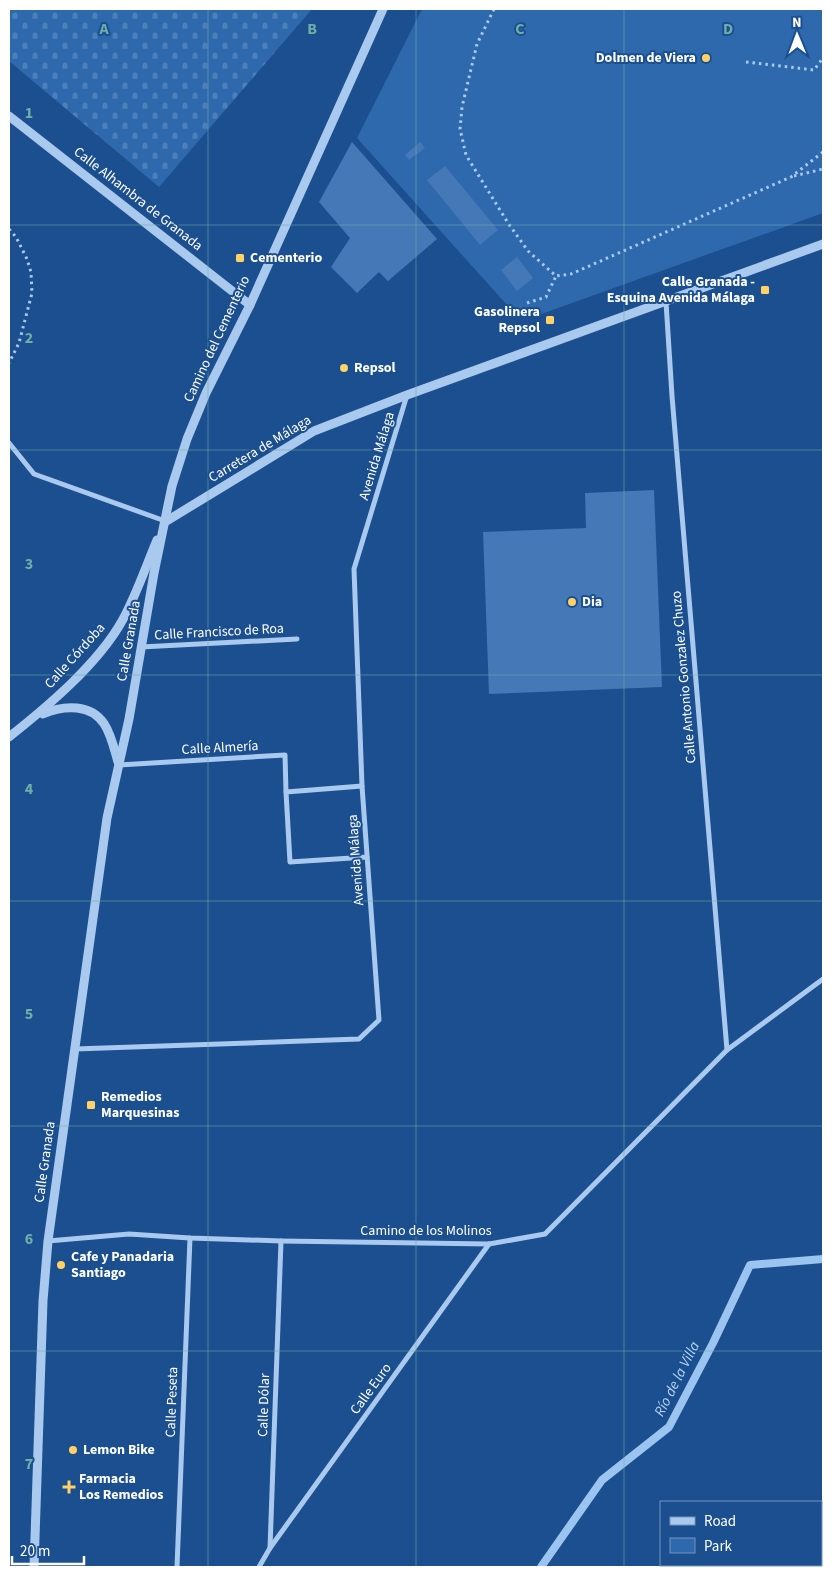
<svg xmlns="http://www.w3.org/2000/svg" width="832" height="1576" font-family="'Source Sans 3',sans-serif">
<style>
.cemetery{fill:url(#cemetery-stones)}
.park{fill:#2e69ad}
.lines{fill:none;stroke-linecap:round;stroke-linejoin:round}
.stream{stroke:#9cc4f0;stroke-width:8}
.building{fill:#4478b7}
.path{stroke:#a9c9ee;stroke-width:3;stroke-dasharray:2.5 4;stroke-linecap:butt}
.minor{stroke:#a9c9ee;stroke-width:5}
.tertiary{stroke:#a9c9ee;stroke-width:9}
.grid{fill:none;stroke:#6fada8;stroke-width:1;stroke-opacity:0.55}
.poi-dot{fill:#ffd166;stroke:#1b4f8f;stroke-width:2}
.labels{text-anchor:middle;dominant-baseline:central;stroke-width:4;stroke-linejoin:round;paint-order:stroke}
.poi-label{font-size:14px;font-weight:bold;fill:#fff;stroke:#1b4f8f;text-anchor:start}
.street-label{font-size:14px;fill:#fff;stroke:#1b4f8f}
.water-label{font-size:15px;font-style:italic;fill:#b5d3f5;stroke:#1b4f8f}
.grid-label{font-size:16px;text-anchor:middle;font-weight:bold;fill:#6fada8;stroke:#1b4f8f;stroke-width:4;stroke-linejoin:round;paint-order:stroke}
</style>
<defs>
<pattern id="cemetery-stones" width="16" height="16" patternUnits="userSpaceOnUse" patternTransform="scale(1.25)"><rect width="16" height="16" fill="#2e69ad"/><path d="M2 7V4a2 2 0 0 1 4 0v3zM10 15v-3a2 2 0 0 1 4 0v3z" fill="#4d80b9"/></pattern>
</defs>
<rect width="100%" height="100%" fill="#1b4f8f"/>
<path class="cemetery" d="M 9,9 L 312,9 L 159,187 L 9,61 Z"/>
<path class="park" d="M 422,9 L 823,9 L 823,213 L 533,317 L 516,315 L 357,138 Z"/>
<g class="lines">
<path class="stream" d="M 541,1567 L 602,1480 L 669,1427 L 713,1343 L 750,1265 L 823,1259"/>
</g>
<g class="building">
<path d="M 352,142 L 437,239 L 388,281 L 379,272 L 357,293 L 331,267 L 350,238 L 319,202 Z"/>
<path d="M 420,142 L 425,148 L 409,160 L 405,155 Z"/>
<path d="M 445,166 L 498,230 L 480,245 L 427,180 Z"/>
<path d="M 517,257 L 533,278 L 517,291 L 501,270 Z"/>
<path d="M 654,490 L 662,687 L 489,694 L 483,532 L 586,528 L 585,493 Z"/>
</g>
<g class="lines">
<g class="path">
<path d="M 494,9 L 477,44 L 462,107 L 460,129 L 466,155 L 508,223 L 528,251 L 556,276 L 571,274 L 791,177 L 823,152"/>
<path d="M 746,62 L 814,70 L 823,58"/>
<path d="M 794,176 L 823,169"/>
<path d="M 9,229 L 16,237 L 27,259 L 31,272 L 32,293 L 19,343 L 9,363"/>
<path d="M 527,303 L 546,297 L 556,276"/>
</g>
<g class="minor">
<path d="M 666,302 L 672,396 L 727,1050"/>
<path d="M 9,443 L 34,474 L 165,521"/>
<path d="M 141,647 L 297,639"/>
<path d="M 119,765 L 285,755 L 286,792"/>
<path d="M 362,786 L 286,792 L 290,862 L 367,857"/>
<path d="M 75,1049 L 359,1039 L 379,1020 L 362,786 L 354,569 L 407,395"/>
<path d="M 48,1241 L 129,1234 L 190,1238 L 281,1241 L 489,1244 L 545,1234 L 727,1050 L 823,979"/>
<path d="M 270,1548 L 489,1244"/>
<path d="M 177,1567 L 190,1238"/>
<path d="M 259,1567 L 270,1548 L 281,1241"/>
</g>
<g class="tertiary">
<path d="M 9,116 L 250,305"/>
<path d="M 165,522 L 314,431 L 407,395 L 823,244"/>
<path d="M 43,714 C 54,709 65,707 77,708 C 107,711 111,738 118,762"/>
<path d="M 9,737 C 47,707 98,664 122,621 C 136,596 146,566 157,540"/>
<path d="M 34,1567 L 43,1301 L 48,1241 L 107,818 L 129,719 L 154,573 L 172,486 L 187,439 L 206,393 L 250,305 L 383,9"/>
</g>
</g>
<path class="grid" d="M 208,9 L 208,1567M 416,9 L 416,1567M 624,9 L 624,1567M 9,225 L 823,225M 9,450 L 823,450M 9,675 L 823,675M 9,901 L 823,901M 9,1126 L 823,1126M 9,1351 L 823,1351"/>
<g class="poi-dot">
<circle cx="706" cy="58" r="5"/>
<rect x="235" y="253" width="10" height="10" rx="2.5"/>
<rect x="760" y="285" width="10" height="10" rx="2.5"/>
<rect x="545" y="315" width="10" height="10" rx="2.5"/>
<circle cx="344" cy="368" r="5"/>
<circle cx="572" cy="602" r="5"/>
<rect x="86" y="1100" width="10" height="10" rx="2.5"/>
<circle cx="61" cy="1265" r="5"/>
<circle cx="73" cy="1450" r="5"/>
<path d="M66.5 1479.5h5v5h5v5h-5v5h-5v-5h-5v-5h5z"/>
</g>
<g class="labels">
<g class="poi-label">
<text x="696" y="58" text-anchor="end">Dolmen de Viera</text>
<text x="250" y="258">Cementerio</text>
<text x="755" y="282" text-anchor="end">Calle Granada -<tspan x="755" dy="16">Esquina Avenida Málaga</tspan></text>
<text x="540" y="312" text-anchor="end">Gasolinera<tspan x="540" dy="16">Repsol</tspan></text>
<text x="354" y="368">Repsol</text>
<text x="582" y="602">Dia</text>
<text x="101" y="1097">Remedios<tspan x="101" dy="16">Marquesinas</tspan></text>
<text x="71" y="1257">Cafe y Panadaria<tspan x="71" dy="16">Santiago</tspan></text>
<text x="83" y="1450">Lemon Bike</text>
<text x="79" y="1479">Farmacia<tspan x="79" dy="16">Los Remedios</tspan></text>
</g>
<g class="street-label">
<text transform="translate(138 199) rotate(38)">Calle Alhambra de Granada</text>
<text transform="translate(217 339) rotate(-65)">Camino del Cementerio</text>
<text transform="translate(260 449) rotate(-31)">Carretera de Málaga</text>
<text transform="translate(377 456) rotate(-73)">Avenida Málaga</text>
<text transform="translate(219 632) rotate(-3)">Calle Francisco de Roa</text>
<text transform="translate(129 641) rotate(-80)">Calle Granada</text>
<text transform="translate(75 656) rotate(-48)">Calle Córdoba</text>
<text transform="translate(684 677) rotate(-95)">Calle Antonio Gonzalez Chuzo</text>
<text transform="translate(220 748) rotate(-3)">Calle Almería</text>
<text transform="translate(356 860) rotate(-94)">Avenida Málaga</text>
<text transform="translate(45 1162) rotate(-82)">Calle Granada</text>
<text x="426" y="1231">Camino de los Molinos</text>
<text transform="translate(371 1389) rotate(-54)">Calle Euro</text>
<text transform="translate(172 1402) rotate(-88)">Calle Peseta</text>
<text transform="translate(264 1405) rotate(-88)">Calle Dólar</text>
</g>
<g class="water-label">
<text transform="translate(677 1379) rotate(-63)">Río de la Villa</text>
</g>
</g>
<g class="grid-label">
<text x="104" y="34">A</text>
<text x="312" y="34">B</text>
<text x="520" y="34">C</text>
<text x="728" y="34">D</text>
<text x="29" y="118">1</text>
<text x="29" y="343">2</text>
<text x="29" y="569">3</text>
<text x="29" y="794">4</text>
<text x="29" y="1019">5</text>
<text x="29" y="1244">6</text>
<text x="29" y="1469">7</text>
</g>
<rect width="832" height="1576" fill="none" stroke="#ffffff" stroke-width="20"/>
<rect x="660" y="1501" width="162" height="65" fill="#1b4f8f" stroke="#7695bc"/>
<rect x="670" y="1517" width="25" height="8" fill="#a9c9ee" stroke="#7695bc"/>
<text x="704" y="1526" font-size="15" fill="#ffffff">Road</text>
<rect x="670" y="1538" width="25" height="15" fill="#2e69ad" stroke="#7695bc"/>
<text x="704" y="1551" font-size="15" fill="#ffffff">Park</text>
<g transform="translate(797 35) rotate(359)" stroke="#1b4f8f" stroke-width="4" paint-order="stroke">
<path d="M0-4L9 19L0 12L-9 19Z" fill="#ffffff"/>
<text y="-8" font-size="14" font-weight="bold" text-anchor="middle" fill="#ffffff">N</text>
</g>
<path d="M12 1556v8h72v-8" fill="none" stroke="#ffffff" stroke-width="2.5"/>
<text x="20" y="1556" font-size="15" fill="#ffffff" stroke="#1b4f8f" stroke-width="4" paint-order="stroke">20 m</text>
</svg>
